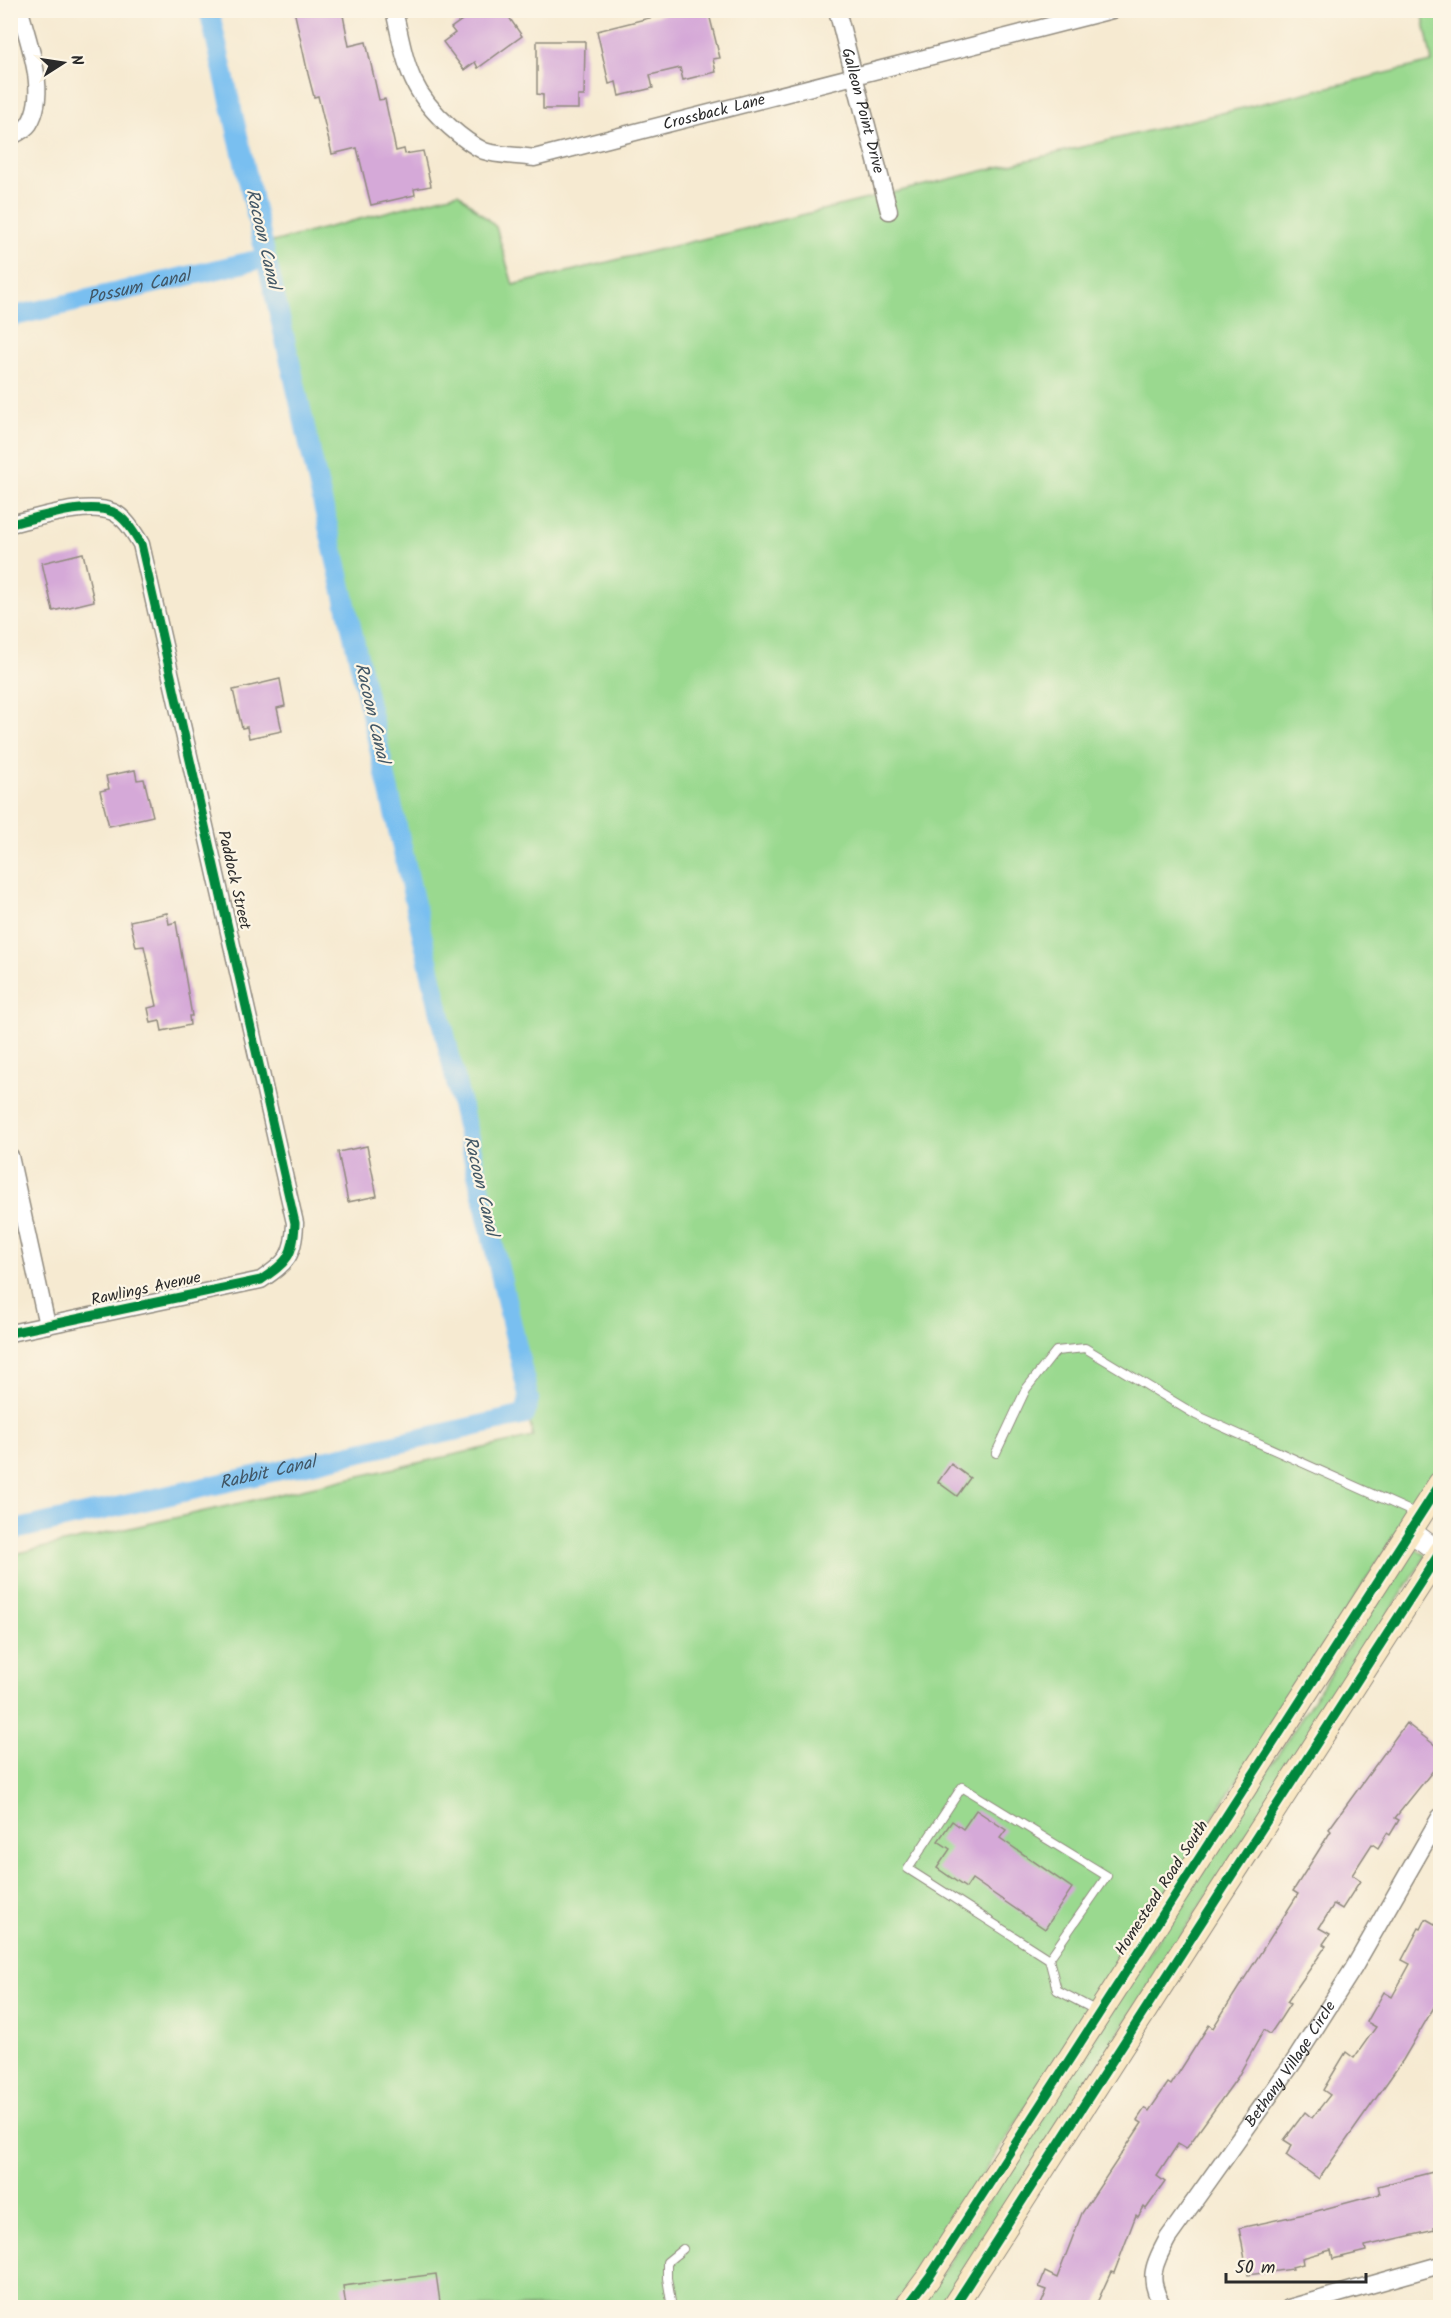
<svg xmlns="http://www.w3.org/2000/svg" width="1451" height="2318" font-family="Kalam,sans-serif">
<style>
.green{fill:#9ad98f;stroke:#62825d;stroke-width:1.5}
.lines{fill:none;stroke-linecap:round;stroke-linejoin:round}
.canal{stroke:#79bff0;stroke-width:20}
.building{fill:#d5a9d8}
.service-casing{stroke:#908a7e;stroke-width:10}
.minor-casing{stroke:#908a7e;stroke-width:19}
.tertiary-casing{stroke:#908a7e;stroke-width:23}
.secondary-casing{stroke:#908a7e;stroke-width:26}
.service{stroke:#fff;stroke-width:8}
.minor{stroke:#fff;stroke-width:16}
.tertiary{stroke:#fff;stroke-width:21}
.secondary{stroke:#f9e7c3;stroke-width:24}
.cycleway-casing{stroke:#fcf5e5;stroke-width:13}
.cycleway{stroke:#00873e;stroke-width:9}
.labels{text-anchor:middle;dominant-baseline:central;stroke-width:4.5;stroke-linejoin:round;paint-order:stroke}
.street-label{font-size:16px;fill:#2b2b2b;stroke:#fcf5e5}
.water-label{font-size:18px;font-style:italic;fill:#425766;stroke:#fcf5e5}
</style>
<rect width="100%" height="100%" fill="#fcf5e5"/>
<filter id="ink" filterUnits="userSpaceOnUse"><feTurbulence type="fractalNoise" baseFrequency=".0167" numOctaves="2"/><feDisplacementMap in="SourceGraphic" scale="12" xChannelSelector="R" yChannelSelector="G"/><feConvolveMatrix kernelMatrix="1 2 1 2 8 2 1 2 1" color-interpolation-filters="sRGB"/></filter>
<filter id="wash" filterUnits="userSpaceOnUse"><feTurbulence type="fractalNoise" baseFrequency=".008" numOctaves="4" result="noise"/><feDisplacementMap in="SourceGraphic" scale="24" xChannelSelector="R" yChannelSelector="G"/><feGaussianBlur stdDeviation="1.35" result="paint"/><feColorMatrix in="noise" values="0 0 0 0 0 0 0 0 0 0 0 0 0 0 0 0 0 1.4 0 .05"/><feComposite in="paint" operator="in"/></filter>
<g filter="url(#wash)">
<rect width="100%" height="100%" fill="#f6ead1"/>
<g class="green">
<path d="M 1422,11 L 1440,11 L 1440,1466 L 1415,1500 L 1417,1501 L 921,2271 L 892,2307 L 11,2307 L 10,1555 L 533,1437 L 269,243 L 458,193 L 496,227 L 513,285 L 1432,62 Z"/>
<path d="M 1413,1546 L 1426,1556 L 968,2267 L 940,2307 L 919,2308 Z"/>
</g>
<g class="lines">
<g class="canal">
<path id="s1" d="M 10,317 L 266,258"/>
<path id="s2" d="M 10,1531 L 525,1415 L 529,1399 L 209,10"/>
</g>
</g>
<g id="blocks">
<g class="building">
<path d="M 294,10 L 342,10 L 349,46 L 366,42 L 379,100 L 385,99 L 396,151 L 404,149 L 405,154 L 423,151 L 431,186 L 414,189 L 415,195 L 371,205 L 357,148 L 332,154 L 318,96 L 314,97 L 308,74 Z"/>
<path d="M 476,10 L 504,10 L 522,36 L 478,68 L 475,62 L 464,70 L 443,42 L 455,33 L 451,28 Z"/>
<path d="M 681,10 L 708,10 L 720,58 L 713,59 L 716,72 L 683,80 L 680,68 L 650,75 L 653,88 L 619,96 L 616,82 L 609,84 L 597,31 Z"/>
<path d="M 537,41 L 585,41 L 584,96 L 578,96 L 578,109 L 543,109 L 543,95 L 537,94 Z"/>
<path d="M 83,553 L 94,601 L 53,611 L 42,563 Z"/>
<path d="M 280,679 L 285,706 L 277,708 L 282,731 L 249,738 L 247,727 L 242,728 L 233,690 Z"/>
<path d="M 135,770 L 137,780 L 144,779 L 153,816 L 109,826 L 100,791 L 109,789 L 106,776 Z"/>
<path d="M 167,913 L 169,924 L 176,922 L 192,1016 L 189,1016 L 190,1025 L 162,1031 L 160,1021 L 151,1023 L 148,1008 L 157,1006 L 144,946 L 136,947 L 130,921 Z"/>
<path d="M 367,1146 L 377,1196 L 348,1202 L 338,1152 Z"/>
<path d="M 951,1464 L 970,1478 L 957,1496 L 938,1482 Z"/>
<path d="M 1406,1723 L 1440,1749 L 1440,1762 L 1395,1818 L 1399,1820 L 1390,1835 L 1387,1833 L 1378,1848 L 1372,1844 L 1352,1875 L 1360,1881 L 1342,1909 L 1334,1904 L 1319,1928 L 1330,1934 L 1323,1944 L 1326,1946 L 1287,2002 L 1290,2004 L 1281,2018 L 1270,2034 L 1264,2030 L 1237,2078 L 1186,2149 L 1178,2144 L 1157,2176 L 1165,2182 L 1146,2209 L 1144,2207 L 1138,2217 L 1136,2215 L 1114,2273 L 1111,2272 L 1095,2307 L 1040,2307 L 1047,2290 L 1039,2287 L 1045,2272 L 1057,2278 L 1082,2213 L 1142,2123 L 1137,2120 L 1145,2108 L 1149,2111 L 1168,2083 L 1171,2085 L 1209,2025 L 1213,2028 L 1298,1894 L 1293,1891 L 1331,1831 L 1329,1829 Z"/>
<path d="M 976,1810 L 1006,1830 L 1000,1838 L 1072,1888 L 1045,1929 L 972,1879 L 966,1888 L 937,1868 L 950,1849 L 938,1841 L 952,1821 L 963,1829 Z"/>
<path d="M 1426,1919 L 1440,1927 L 1440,1997 L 1403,2060 L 1319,2179 L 1286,2155 L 1292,2145 L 1284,2140 L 1305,2112 L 1312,2118 L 1330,2095 L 1323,2090 L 1346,2052 L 1354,2058 L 1376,2027 L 1367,2022 L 1384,1992 L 1392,1997 L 1410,1964 L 1402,1960 L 1419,1928 L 1421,1929 Z"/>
<path d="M 1433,2172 L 1440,2206 L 1440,2226 L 1434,2228 L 1435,2230 L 1365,2246 L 1366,2251 L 1333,2259 L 1331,2250 L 1302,2258 L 1303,2264 L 1292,2267 L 1293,2269 L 1248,2275 L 1239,2228 L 1309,2213 L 1380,2194 L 1378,2186 Z"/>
<path d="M 436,2274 L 440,2302 L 396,2307 L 346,2307 L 343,2286 Z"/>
</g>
</g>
</g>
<g filter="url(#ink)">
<use href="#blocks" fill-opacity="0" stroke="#908a7e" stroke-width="1.5"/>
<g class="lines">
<defs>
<g id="service">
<path d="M 996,1453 L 1026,1389 L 1056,1351 L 1085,1348 L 1196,1415 L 1417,1514"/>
<path d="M 1049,1959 L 1107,1876 L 962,1787 L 908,1869 L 1049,1959 L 1057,1990 L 1097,2011"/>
<path d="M 672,2308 L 667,2278 L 667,2262 L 683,2249"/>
</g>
<g id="minor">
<path id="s3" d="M 394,10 C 406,63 408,90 450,127 C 460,136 472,145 484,151 C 498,156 519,155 534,158 L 1112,10"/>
<path id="s4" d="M 837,10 L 889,211"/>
<path d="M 10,137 C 16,134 25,130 29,124 C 49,92 28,43 20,10"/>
<path d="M 10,524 C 38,518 87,501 113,512 C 126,518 134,533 141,544 L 295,1223 C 294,1256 287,1262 261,1280 L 10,1333"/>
<path d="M 10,1156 L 47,1325"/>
<path id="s5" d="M 1164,2308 C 1146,2279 1153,2266 1168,2238 L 1295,2060 L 1353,1969 L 1440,1817"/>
<path d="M 1289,2308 L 1440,2265"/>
</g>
<path id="tertiary" d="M 1410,1531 L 1440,1553"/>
<g id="secondary">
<path d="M 906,2308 L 930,2276 L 1440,1484"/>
<path d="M 953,2308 L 1440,1552"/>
</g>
</defs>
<use href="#service" class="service-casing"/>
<use href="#minor" class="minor-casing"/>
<use href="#tertiary" class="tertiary-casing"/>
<use href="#secondary" class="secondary-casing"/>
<use href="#service" class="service"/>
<use href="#minor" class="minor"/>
<use href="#tertiary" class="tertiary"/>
<use href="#secondary" class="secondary"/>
<defs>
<g id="cycleway">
<path d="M 10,524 C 38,518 87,501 113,512 C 126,518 134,533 141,544 L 295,1223 C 294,1256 287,1262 261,1280 L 10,1333"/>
<path d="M 906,2308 L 930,2276 L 1440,1484"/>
<path d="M 953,2308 L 1440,1552"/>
</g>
</defs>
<use href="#cycleway" class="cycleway-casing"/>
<use href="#cycleway" class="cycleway"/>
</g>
</g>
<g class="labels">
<g class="street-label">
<text stroke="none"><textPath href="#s4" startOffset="104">Galleon Point Drive</textPath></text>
<text stroke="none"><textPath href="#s3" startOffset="411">Crossback Lane</textPath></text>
<text transform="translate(234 880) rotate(77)">Paddock Street</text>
<text transform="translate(146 1289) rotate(-12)">Rawlings Avenue</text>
<text transform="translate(1162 1888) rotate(-57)">Homestead Road South</text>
<text stroke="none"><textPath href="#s5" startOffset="288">Bethany Village Circle</textPath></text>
</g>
<g class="water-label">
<text transform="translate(262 239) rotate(77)">Racoon Canal</text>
<text stroke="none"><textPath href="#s1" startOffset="132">Possum Canal</textPath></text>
<text transform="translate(371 713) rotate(77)">Racoon Canal</text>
<text transform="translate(480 1186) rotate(77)">Racoon Canal</text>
<text stroke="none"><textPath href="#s2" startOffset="264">Rabbit Canal</textPath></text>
</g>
</g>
<rect width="1451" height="2318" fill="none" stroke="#fcf5e5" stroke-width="36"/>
<g transform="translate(63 63) rotate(78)" stroke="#fcf5e5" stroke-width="4.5" paint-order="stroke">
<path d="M0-4.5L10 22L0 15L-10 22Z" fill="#2b2b2b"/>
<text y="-9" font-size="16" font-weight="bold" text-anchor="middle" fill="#2b2b2b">N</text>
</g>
<path d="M1226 2273v9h140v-9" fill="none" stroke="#2b2b2b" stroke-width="3"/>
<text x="1235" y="2273" font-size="18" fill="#2b2b2b" stroke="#fcf5e5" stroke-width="4.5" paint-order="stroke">50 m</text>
</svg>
